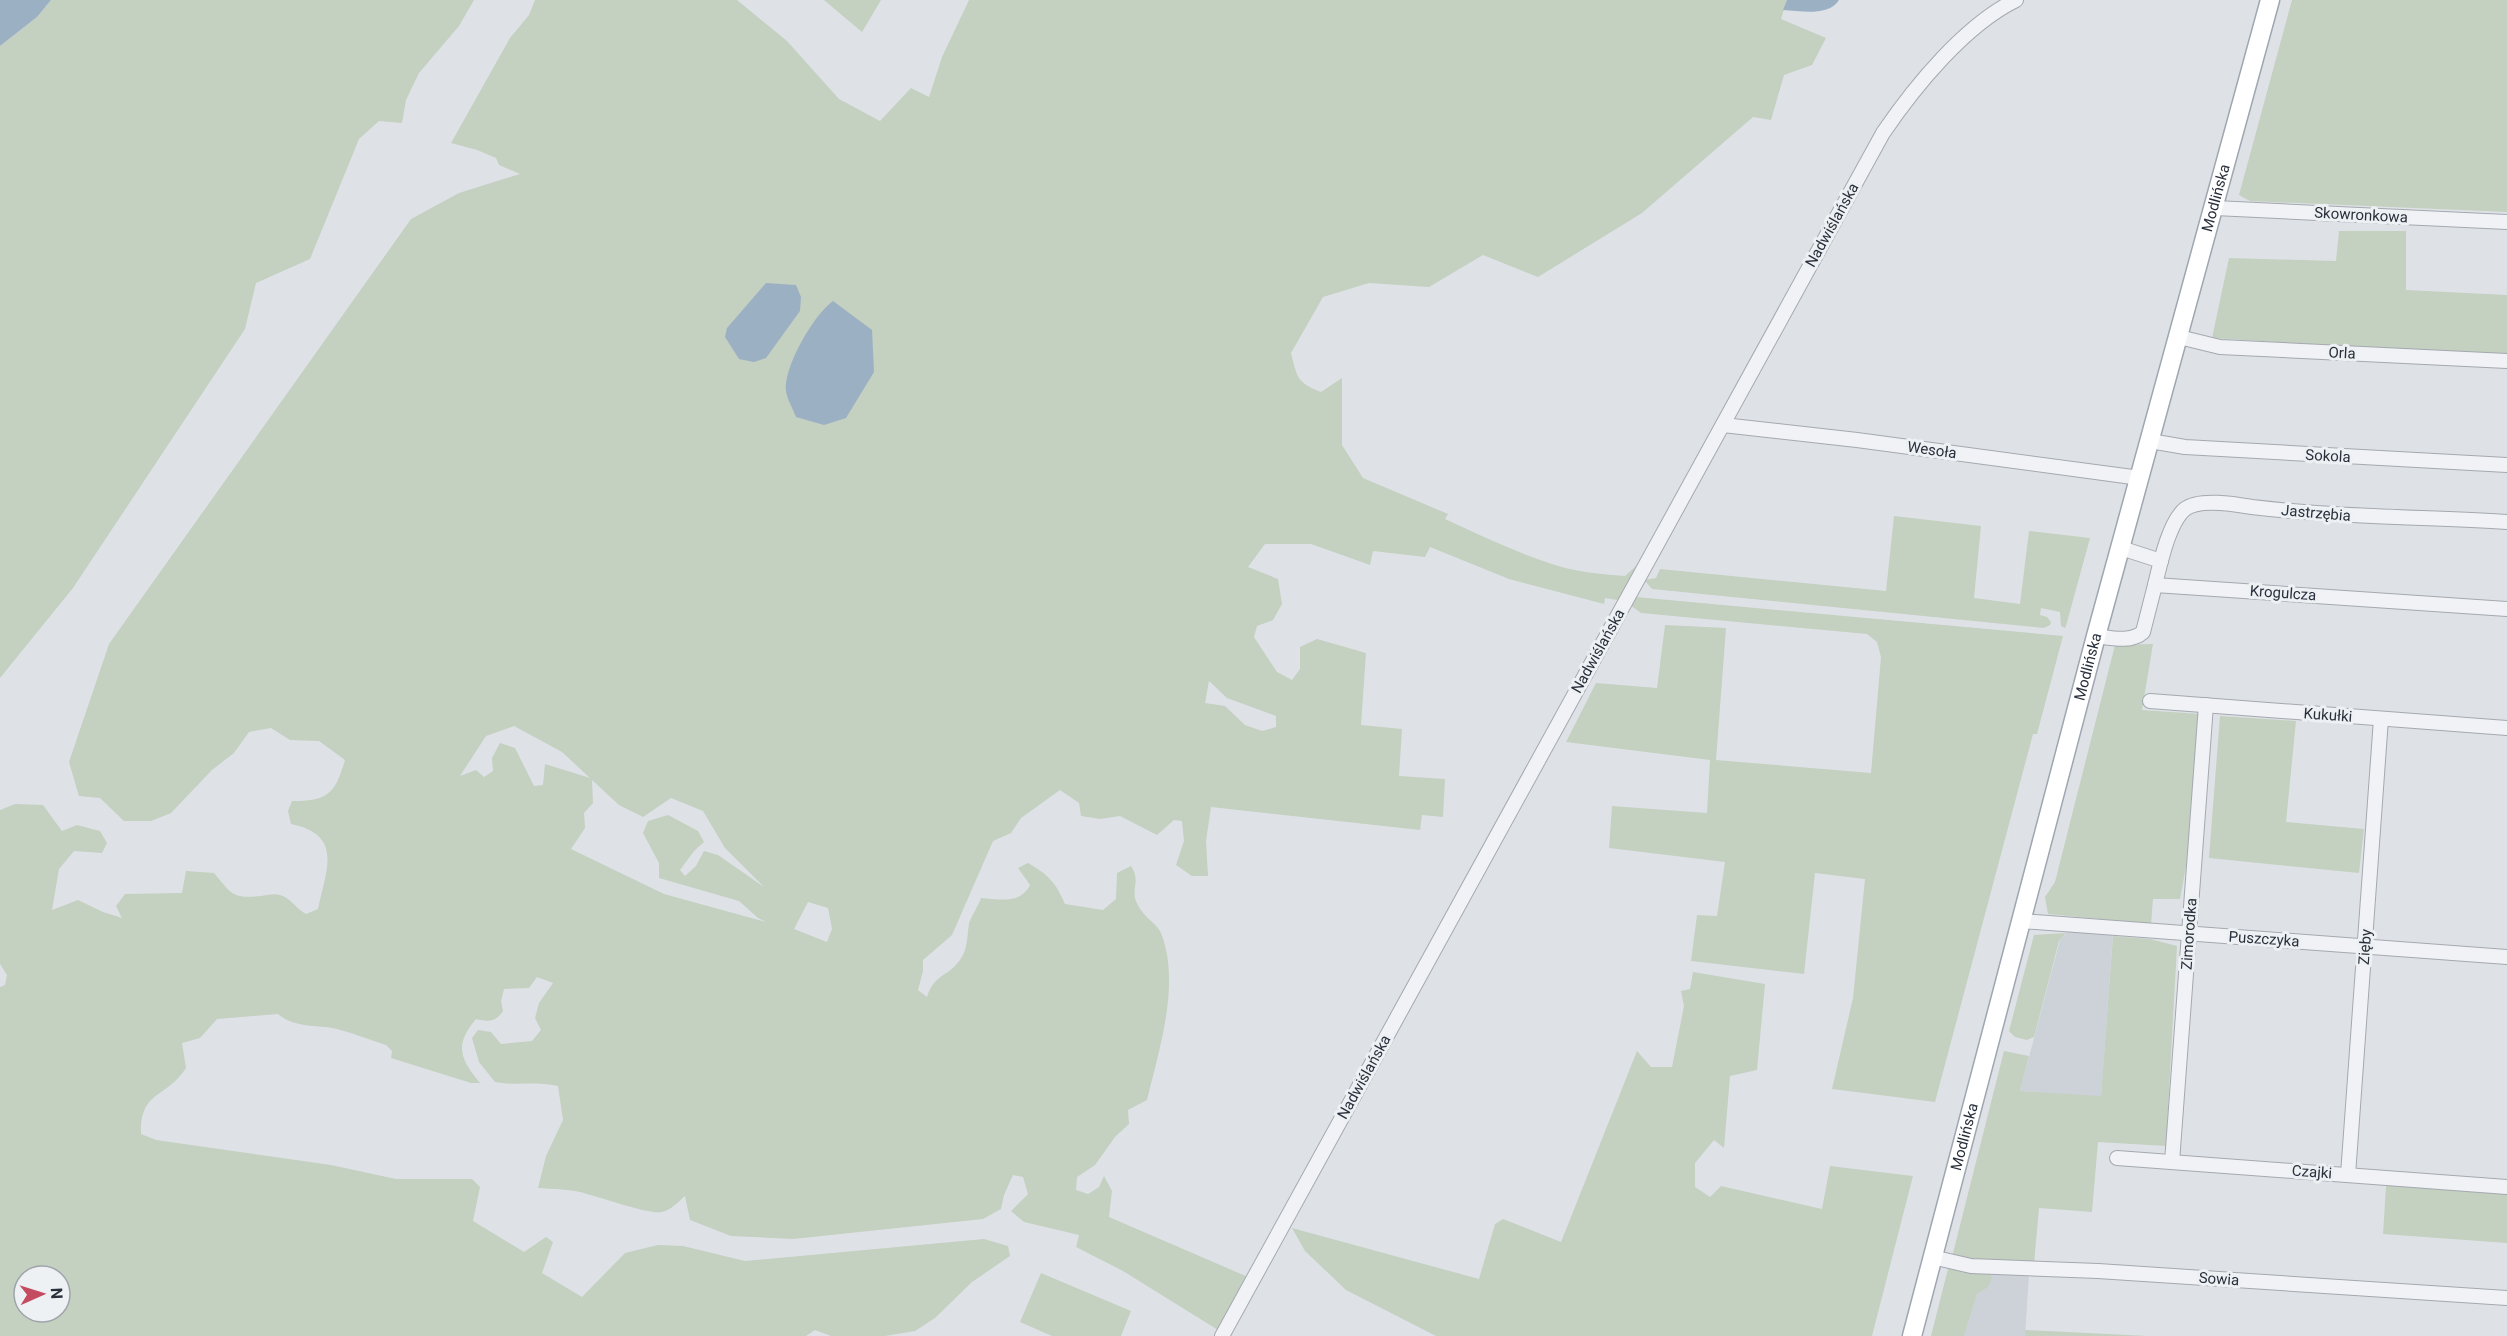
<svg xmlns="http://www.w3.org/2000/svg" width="2507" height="1336" font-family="Roboto,sans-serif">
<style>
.built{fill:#cdd1d8}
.green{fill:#c4d0c0;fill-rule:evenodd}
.water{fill:#9cb0c4}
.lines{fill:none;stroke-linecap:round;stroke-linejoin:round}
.minor-casing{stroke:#a4a9b0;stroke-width:16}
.major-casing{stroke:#9ea6b1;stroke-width:21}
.minor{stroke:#f1f2f5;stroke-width:14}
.major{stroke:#fff;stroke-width:18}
.labels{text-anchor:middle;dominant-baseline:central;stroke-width:6;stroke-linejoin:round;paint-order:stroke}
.street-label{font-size:15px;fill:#29303c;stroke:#edf1f4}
</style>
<rect width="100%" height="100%" fill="#dee2e7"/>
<g class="built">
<path d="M 2065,930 L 2113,933 L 2101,1097 L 2020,1091 L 2060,940 L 2066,934 Z"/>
<path d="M 1987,1271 L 2029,1274 L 2025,1336 L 1964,1336 L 1977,1294 L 1987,1288 Z"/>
</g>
<g class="green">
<path d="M 51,0 L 474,0 L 459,26 L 419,73 L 406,100 L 402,123 L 379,121 L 359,139 L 310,259 L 256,283 L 245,329 L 73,588 L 0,678 L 0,46 L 37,17 Z"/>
<path d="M 535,0 L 737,0 L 787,41 L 839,99 L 880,121 L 911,88 L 929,97 L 942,57 L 969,0 L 1787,0 L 1781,19 L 1826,38 L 1812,65 L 1784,75 L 1771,120 L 1753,117 L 1642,213 L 1538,277 L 1483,255 L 1429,287 L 1369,283 L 1323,297 L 1291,353 C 1297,377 1297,383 1321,392 L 1342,378 L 1342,445 L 1363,478 L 1448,514 L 1445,519 C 1480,535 1515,552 1552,564 C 1575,572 1600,574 1625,576 L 1636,566 L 1651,542 L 1621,597 L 1617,600 L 1605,598 L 1604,604 L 1509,579 L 1430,547 L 1425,557 L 1373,551 L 1370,565 L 1311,544 L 1265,544 L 1248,567 L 1278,579 L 1282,604 L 1273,620 L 1257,626 L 1254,637 L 1277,672 L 1292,680 L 1300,669 L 1300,647 L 1317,639 L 1366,653 L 1361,725 L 1402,729 L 1399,776 L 1445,779 L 1443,817 L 1422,815 L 1420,830 L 1211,807 L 1206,841 L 1208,876 L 1192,876 L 1176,865 L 1184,841 L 1182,821 L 1174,820 L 1157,835 L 1120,816 L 1100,819 L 1081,816 L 1079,803 L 1060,790 L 1021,818 L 1011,833 L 993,841 L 952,935 L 923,960 L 923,971 L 918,990 L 927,997 C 935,973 947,978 960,960 C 968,949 967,936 969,924 C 970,918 978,907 981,898 C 999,899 1020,905 1030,885 L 1018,868 L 1028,863 C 1049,875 1056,883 1065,904 L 1103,910 L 1116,899 L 1117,873 L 1131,866 C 1141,881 1131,888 1136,901 C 1142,917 1157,923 1161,933 C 1181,983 1159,1050 1147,1100 L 1128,1110 L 1129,1124 L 1115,1137 L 1095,1165 L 1077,1177 L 1076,1190 L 1088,1194 L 1099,1187 L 1104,1176 L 1112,1191 L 1109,1217 L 1248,1277 L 1218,1330 L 1123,1271 L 1076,1247 L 1079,1235 L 1024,1222 L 1011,1211 L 1028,1194 L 1023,1177 L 1013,1175 L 1004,1195 L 1001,1209 L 983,1219 L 793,1239 L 731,1236 L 690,1220 L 685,1196 C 678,1202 671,1210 662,1212 C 649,1215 597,1196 580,1192 C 567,1189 552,1189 538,1188 L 546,1156 L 563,1120 L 558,1086 C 535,1081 517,1086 495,1082 L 479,1062 L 472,1038 L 478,1030 L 491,1032 L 501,1044 L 532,1041 L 541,1030 L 535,1018 L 539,1003 L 553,983 L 537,977 L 529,988 L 504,989 L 501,1001 L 503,1011 C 496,1022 488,1022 476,1019 C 454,1045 460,1059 480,1083 L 471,1083 L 391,1058 L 392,1051 L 386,1045 C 370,1040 353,1033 337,1029 C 315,1024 297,1029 278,1014 L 217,1019 L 200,1038 L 182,1043 L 186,1068 C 166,1099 140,1090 141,1134 L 156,1140 L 331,1165 L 396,1179 L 472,1179 L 480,1187 L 473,1221 L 524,1252 L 546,1237 L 553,1242 L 542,1273 L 582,1297 L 625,1253 L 658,1245 L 683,1246 L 745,1261 L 984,1239 L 1008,1246 L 1010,1256 L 972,1282 L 935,1318 L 915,1331 L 885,1336 L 831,1336 L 815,1330 L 806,1336 L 0,1336 L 0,987 L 5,985 L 7,975 L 0,964 L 0,810 L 15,804 L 43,805 L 62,831 L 77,825 L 100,831 L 107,843 L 102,853 L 74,851 L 59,869 L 52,910 L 78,900 L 103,912 L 122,918 L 116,906 L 125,894 L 182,893 L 186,871 L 214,873 C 232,894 232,899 261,896 C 267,895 274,893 280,895 C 291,898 296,909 306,914 L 318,909 C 326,870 344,835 291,824 L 288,811 L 292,801 C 328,801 335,794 345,760 L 319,741 L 290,740 L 271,728 L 249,732 L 234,753 L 212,770 L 171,813 L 151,821 L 124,821 L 100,798 L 79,796 L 69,762 L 109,644 L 411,219 L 459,193 L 520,174 L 499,165 L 496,158 L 477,150 L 451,143 L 510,38 L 529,15 ZM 1209,681 L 1227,698 L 1276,716 L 1276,727 L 1262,731 L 1245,725 L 1225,706 L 1205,703 ZM 514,726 L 562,752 L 590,778 L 545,764 L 543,785 L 534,786 L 515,748 L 500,743 L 492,758 L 493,771 L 484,777 L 476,770 L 460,776 L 486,736 ZM 592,780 L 619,805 L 643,817 L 671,798 L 703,811 L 725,848 L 764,887 L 718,855 L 704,851 L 696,866 L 685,876 L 680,870 L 694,851 L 704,842 L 698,831 L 668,815 L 648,821 L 643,833 L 659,863 L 659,878 L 739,901 L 758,918 L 766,922 L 664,894 L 571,849 L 585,828 L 584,813 L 593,803 ZM 808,902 L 828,908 L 832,929 L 827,942 L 794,929 ZM 24,1276 L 60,1276 L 60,1312 L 24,1312 Z"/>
<path d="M 824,0 L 881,0 L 862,32 Z"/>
<path d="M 2292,0 L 2507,0 L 2507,212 L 2250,201 L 2239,195 Z"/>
<path d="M 2339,231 L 2406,231 L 2406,290 L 2507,295 L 2507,356 L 2212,338 L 2229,258 L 2336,261 Z"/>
<path d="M 1894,516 L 1981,526 L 1974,598 L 2020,604 L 2029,531 L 2090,538 L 2066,626 L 2065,628 L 2061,626 L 2060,612 L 2041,608 L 2040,615 L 2047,617 L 2051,622 L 2050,625 L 2044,628 L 1652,589 L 1644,580 L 1656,578 L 1660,569 L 1886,591 Z"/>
<path d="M 1636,597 L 2063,636 L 2037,734 L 2033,734 L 1935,1102 L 1832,1089 L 1853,998 L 1865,879 L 1815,873 L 1804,974 L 1691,961 L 1697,915 L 1717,916 L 1725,862 L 1609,848 L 1612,806 L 1707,813 L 1710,760 L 1566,742 L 1596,683 L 1657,688 L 1665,625 L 1726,628 L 1716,760 L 1871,773 L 1881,657 L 1877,642 L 1867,634 L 1641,613 L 1630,605 L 1633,598 Z"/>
<path d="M 2153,644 L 2142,710 L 2201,714 L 2188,856 L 2180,899 L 2153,899 L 2151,924 L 2048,914 L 2045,897 L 2055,882 L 2115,645 Z"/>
<path d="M 2220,716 L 2296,721 L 2286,822 L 2364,829 L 2359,873 L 2209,858 Z"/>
<path d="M 2066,933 L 2059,941 L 2034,1037 L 2027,1040 L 2015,1037 L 2009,1031 L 2034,935 Z"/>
<path d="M 2113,936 L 2150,939 L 2177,946 L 2166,1146 L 2098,1142 L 2092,1212 L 2039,1208 L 2034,1264 L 1969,1262 L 1952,1257 L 2004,1051 L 2029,1056 L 2020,1091 L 2101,1096 Z"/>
<path d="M 1693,972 L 1765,984 L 1757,1070 L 1730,1076 L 1724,1148 L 1714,1140 L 1695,1163 L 1695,1187 L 1710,1197 L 1721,1186 L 1822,1209 L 1830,1166 L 1913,1176 L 1872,1336 L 1436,1336 L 1346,1290 L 1305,1251 L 1292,1228 L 1479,1279 L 1495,1224 L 1503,1219 L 1561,1242 L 1637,1051 L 1651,1067 L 1672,1067 L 1684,1006 L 1681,991 L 1690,989 Z"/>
<path d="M 2376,1181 L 2507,1191 L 2507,1243 L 2383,1234 L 2386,1186 L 2376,1184 Z"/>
<path d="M 1949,1265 L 1987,1271 L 1992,1278 L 1987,1288 L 1977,1294 L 1964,1336 L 1931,1336 Z"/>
<path d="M 1041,1273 L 1131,1311 L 1121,1336 L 1052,1336 L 1020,1322 Z"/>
<path d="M 2025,1330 L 2148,1336 L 2025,1336 Z"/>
</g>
<g class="water">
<path d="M 0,0 L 51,0 L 37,17 L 0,46 Z"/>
<path d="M 1787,0 L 1839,0 C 1828,17 1800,11 1783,10 Z"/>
<path d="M 766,283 L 796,285 L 801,297 L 800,311 L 766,358 L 754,362 L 739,359 L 725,337 L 727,328 Z"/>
<path d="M 833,301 L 872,330 L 874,372 L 846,418 L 824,425 L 796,417 C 793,409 787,399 786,391 C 783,368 814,314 833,301 Z"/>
</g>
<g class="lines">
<defs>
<g id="minor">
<path d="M 2215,208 L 2507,222"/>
<path d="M 2179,337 L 2220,347 L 2507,361"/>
<path d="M 1723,425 L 1857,440 L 2140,478"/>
<path d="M 2150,441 L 2185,447 L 2507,465"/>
<path d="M 2121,548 L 2161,561"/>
<path d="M 2155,585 C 2160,564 2169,522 2185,509 C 2199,498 2235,504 2252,507 C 2337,517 2422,517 2507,522"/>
<path d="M 2096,636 C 2111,638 2131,643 2143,632 L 2155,585 L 2507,609"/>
<path d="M 2150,701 L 2507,728"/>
<path d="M 2021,921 L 2507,957"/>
<path d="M 2117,1158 L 2507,1187"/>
<path d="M 2172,1162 L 2206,705"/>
<path d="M 2348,1175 L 2381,719"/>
<path d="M 1932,1257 L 1971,1266 L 2098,1271 L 2507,1298"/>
<path d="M 1222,1336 L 1883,133 C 1915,86 1965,25 2016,0"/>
</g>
<g id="major">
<path id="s1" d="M 1912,1336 L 2096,636 L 2270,0"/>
</g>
</defs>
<use href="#minor" class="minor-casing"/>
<use href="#major" class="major-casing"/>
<use href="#minor" class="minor"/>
<use href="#major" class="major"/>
</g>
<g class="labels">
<g class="street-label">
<text stroke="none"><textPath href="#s1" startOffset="1178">Modlińska</textPath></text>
<text transform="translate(2361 215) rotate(3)">Skowronkowa</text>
<text transform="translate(1832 225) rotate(-61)">Nadwiślańska</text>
<text transform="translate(2342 353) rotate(3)">Orla</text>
<text transform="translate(1932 450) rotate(8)">Wesoła</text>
<text transform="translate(2328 456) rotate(3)">Sokola</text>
<text transform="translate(2316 513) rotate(5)">Jastrzębia</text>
<text transform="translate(2283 593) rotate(4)">Krogulcza</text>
<text transform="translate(1598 651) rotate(-61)">Nadwiślańska</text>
<text stroke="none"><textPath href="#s1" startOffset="692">Modlińska</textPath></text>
<text transform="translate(2328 715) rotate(4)">Kukułki</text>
<text transform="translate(2189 934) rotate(-86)">Zimorodka</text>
<text transform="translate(2264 939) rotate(4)">Puszczyka</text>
<text transform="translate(2365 947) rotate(-86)">Zięby</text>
<text transform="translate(1364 1077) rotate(-61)">Nadwiślańska</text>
<text stroke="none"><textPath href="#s1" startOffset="206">Modlińska</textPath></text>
<text transform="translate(2312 1172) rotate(4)">Czajki</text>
<text transform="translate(2219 1279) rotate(4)">Sowia</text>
</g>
</g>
<g transform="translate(42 1294) rotate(87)"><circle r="28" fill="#edf1f4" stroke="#9fa4aa" stroke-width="1.5"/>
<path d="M0-4.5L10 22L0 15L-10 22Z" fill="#c44b60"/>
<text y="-9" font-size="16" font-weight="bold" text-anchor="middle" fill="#29303c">N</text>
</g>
</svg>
